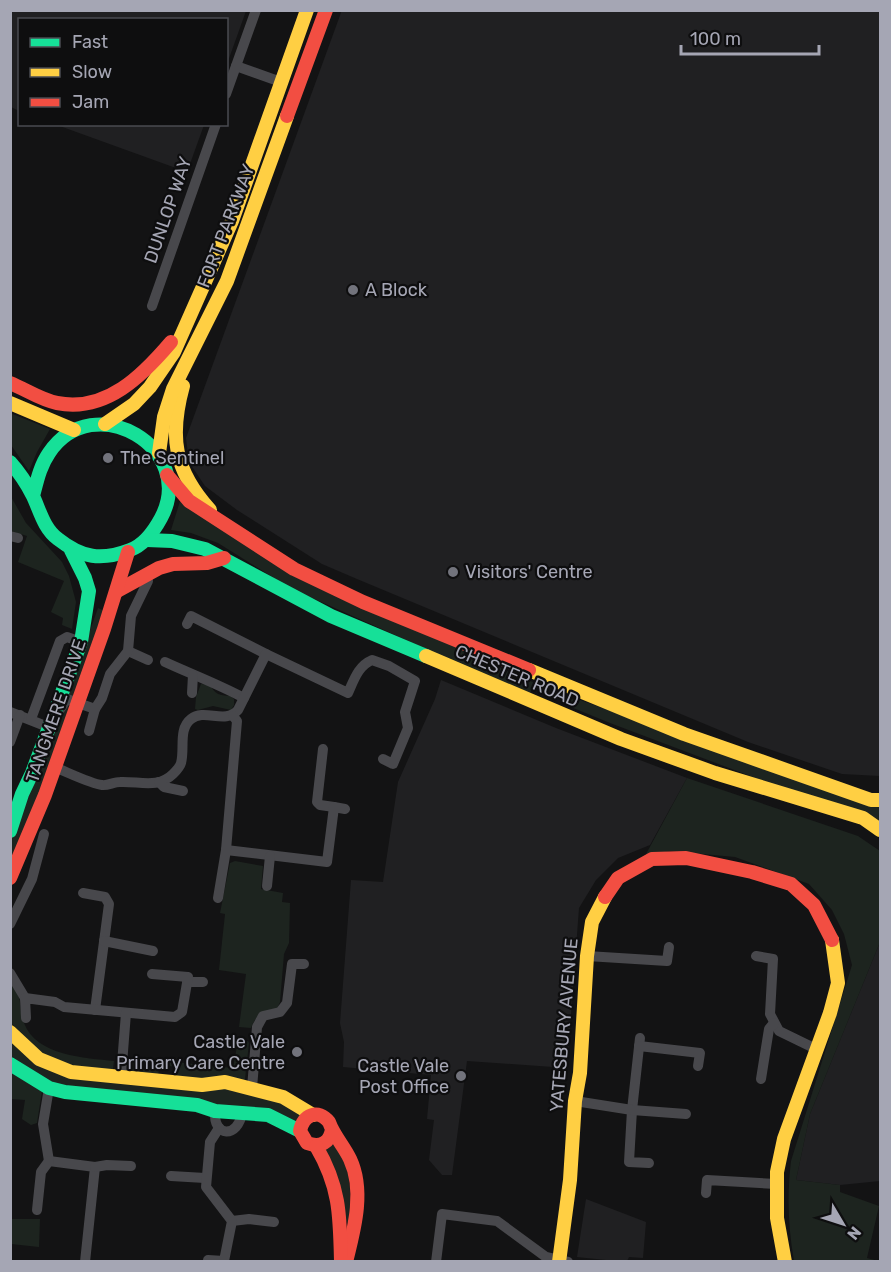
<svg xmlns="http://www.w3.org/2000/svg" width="891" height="1272" font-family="Rubik,sans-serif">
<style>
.built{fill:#202022}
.green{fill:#1d241f}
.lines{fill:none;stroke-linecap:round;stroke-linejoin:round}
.street{stroke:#48484c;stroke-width:10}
.fast{stroke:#16e098;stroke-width:14}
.slow{stroke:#ffcf43;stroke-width:14}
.jam{stroke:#f24e42;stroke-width:14}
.poi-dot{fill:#72737c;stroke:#0e0e0f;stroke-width:2}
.labels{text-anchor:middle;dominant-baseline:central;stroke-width:4.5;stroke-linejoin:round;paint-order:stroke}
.street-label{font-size:18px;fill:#a5a6b4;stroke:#0e0e0f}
.poi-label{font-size:18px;fill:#a5a6b4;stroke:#0e0e0f;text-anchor:start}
</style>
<rect width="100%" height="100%" fill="#131314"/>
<g class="built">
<path d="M 342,10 L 880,11 L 880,776 L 842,774 L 748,742 L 357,579 L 322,564 L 237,510 L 205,486 L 189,462 L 186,438 Z"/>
<path d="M 10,11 L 11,10 L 246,11 L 227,64 L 226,20 L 20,20 L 19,111 L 11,107 Z"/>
<path d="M 57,125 L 204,125 L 187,172 Z"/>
<path d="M 441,680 L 556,728 L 687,778 L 650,845 L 618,858 L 596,880 L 579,908 L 567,1068 L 467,1061 L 452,1175 L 442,1175 L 429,1160 L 434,1120 L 427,1119 L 431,1075 L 343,1067 L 344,1042 L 340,1023 L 351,880 L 383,882 L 398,782 L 435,699 Z"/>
<path d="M 880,942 L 880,1181 L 840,1185 L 796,1180 L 810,1114 Z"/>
<path d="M 586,1199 L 646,1222 L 643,1258 L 629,1257 L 627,1261 L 625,1262 L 577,1257 Z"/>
</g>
<g class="green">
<path d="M 10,413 L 50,429 L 37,452 L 29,471 L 11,445 Z"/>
<path d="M 10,495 L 26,523 L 62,562 L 69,576 L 76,602 L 72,629 L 62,625 L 63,618 L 51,612 L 64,581 L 18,562 L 27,536 L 11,531 Z"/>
<path d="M 181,498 L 210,521 L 500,668 L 535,683 L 529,695 L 290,588 L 218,543 L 191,533 L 171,530 Z"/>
<path d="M 98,608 L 107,612 L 77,697 L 66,698 Z"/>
<path d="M 201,684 L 210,685 C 216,695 219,695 230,696 L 234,699 L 234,705 L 231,710 L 213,706 L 198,710 L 195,709 L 196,697 Z"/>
<path d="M 569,699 L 580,700 L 880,807 L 880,825 L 610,723 L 566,705 Z"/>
<path d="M 68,706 L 70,708 L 11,869 C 11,860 9,850 11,841 C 19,796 42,743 68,706 Z"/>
<path d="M 687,778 L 858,836 L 880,851 L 880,942 L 810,1114 L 796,1180 L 840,1185 L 840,1192 L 879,1206 L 867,1258 L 878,1261 L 794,1261 C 788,1227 787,1195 791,1161 L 852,965 L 844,934 L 832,910 L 809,884 L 735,857 L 670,851 L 645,856 Z"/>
<path d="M 235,861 L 263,866 L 261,889 L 283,893 L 282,902 L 290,903 L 289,943 L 284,954 L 280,1002 L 277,1009 C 263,1013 256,1014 251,1028 L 239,1027 L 246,974 L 219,970 L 225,914 L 220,913 L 230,863 Z"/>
<path d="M 10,979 C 13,984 17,990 19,996 C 21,1005 20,1015 24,1023 C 36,1056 86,1058 114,1061 L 113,1069 L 109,1072 L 66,1066 L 46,1058 L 11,1027 Z"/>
<path d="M 10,1038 L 46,1067 L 228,1088 L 232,1091 L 278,1100 L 302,1114 L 293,1125 L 52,1085 L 11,1059 Z"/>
<path d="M 238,1041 L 248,1041 L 249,1043 L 245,1079 L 241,1083 L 177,1076 L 178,1067 L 160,1065 L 158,1075 L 125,1071 L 126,1057 L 233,1068 Z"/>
<path d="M 11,1072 L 42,1091 L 37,1123 L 31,1125 L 22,1119 L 25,1100 L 11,1099 Z"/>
<path d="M 332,1142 C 353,1164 351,1196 349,1224 L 343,1218 L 321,1148 Z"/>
<path d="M 11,1219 L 40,1219 L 39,1247 L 11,1244 Z"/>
</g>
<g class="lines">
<g class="street">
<path d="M 236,66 L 281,82"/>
<path d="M 226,94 L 256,10"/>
<path d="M 152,306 L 216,124"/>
<path d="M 10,536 L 18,538"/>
<path d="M 187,624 L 191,616 L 266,654"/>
<path d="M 128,651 L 148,660"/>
<path d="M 165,662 C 191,674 218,684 244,698"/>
<path d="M 192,693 L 193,675"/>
<path d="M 10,712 L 48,727 L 67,699 L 95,709"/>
<path d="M 31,719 L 60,641 L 67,637 L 81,642"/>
<path d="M 89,731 L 95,709 L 102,698 L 110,674 L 128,651 L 131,616 L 148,581"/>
<path d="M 10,742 L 20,715"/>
<path d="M 323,749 L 317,802 L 320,805 L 334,807"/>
<path d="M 54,767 C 65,771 91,784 102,785 C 107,786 114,782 120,782 C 139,781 158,789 173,774 C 176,771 180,767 181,763 C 185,749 178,729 191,719 C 205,708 225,725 238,710 L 266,654 L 348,693 C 354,680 358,666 372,660 L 389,666 L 415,681 L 405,712 L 408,728 L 393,764 L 383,759"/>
<path d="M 159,782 L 164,787 L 183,791"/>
<path d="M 226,850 L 327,862 L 334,807 L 345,809"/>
<path d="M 267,886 L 270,856"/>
<path d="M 83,893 L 105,897 L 109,904 L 95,1010"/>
<path d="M 218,898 L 226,850 L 237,721 L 233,716"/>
<path d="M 10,924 L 32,879 L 44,834"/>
<path d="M 104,941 L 153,951"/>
<path d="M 587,956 L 667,961 L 669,947"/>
<path d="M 756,956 L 773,959 L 770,1014 L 779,1031 L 816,1049"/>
<path d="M 10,973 L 25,998"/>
<path d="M 187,982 L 203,982"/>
<path d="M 26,1018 L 25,998 L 55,1002 L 64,1007 L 175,1017 L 182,1012 L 188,977 L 152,974"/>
<path d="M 640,1038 L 632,1110 L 629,1162 L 649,1163"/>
<path d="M 639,1046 L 700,1053 L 698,1066"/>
<path d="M 121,1077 L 126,1013"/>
<path d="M 761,1079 L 769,1029 L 774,1023"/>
<path d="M 49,1088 L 43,1124 L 49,1161 L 95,1167 L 85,1262"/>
<path d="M 252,1088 L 257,1027 L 263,1016 L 280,1012 L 287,1003 L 292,964 L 304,964"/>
<path d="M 575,1101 L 632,1110 L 686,1114"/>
<path d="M 215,1111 C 213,1138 238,1138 242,1113"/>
<path d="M 95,1167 L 107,1165 L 131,1166"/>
<path d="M 171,1176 L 205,1178"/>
<path d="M 706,1193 L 707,1180 L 776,1184"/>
<path d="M 37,1210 L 41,1172 L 49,1161"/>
<path d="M 232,1221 L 249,1219 L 274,1222"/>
<path d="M 208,1260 L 224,1261 L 232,1221 L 206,1187 L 210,1142 L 219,1128"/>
<path d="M 436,1262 L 442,1214 L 497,1221 L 546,1257 L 568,1262"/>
</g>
<g class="fast">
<path d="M 10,462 C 19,472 27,484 33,496 C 40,511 44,529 58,539 C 82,558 101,561 130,550 C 144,545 154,531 161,518 C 198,449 94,386 49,453 C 40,466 37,481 33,496"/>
<path d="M 147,540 L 172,541 L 205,549 L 331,616 L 426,656"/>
<path d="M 10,831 L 22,794 L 32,773 L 81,642 L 89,591 L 85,578 L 71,550"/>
<path d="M 10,1064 L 49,1088 L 65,1092 L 197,1105 L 215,1111 L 268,1115 L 300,1131"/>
</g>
<g class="slow">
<path d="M 183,386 C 169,437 174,470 210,510"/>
<path d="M 10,403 L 74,430"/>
<path d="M 105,424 L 134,404 L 150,387 L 174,352 L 232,221 L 307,10"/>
<path d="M 159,453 L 164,417 L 173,389 L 227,281 L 287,116"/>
<path d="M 426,656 L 621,739 L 715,773 L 863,818 L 880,830"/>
<path d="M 529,670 L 684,734 L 871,800 L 880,800"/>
<path d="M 10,1032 L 39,1059 L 71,1072 L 202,1085 L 225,1082 L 283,1097 L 313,1115"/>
<path d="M 559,1262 L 570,1180 L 575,1101 L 580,1073 L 587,956 L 592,922 L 605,897"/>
<path d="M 785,1262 L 777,1218 L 777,1172 L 784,1139 L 830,1013 L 838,983 L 832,940"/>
</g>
<g class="jam">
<path d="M 287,116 L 326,10"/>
<path d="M 10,383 C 25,389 41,400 57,403 C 106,413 143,375 171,342"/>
<path d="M 167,475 L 189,501 L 294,569 L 363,602 L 529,670"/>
<path d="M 117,591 L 159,568 L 173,564 L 207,563 L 224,558"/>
<path d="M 10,878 L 45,795 L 104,629 L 128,552"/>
<path d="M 605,897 L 618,878 L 652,859 L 686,858 L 752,872 L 791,884 L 814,905 L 832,940"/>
<path d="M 332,1129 C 330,1143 320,1148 307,1143 L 300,1131 C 303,1115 318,1108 329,1122 C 334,1136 344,1146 350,1159 C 365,1191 354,1230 346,1262"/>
<path d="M 316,1146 C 340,1187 340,1215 341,1262"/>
</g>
</g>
<g class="poi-dot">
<circle cx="353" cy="290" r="6"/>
<circle cx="108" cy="458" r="6"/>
<circle cx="453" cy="572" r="6"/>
<circle cx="297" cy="1052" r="6"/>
<circle cx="461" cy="1076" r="6"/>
</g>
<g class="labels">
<g class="street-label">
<text transform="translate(168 210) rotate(-71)">DUNLOP WAY</text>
<text transform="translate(226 226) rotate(-69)">FORT PARKWAY</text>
<text transform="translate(517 676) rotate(23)">CHESTER ROAD</text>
<text transform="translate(56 711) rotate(-71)">TANGMERE DRIVE</text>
<text transform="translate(564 1025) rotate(-85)">YATESBURY AVENUE</text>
</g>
<g class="poi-label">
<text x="365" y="290">A Block</text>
<text x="120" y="458">The Sentinel</text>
<text x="465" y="572">Visitors' Centre</text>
<text x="285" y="1042" text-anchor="end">Castle Vale<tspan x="285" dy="21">Primary Care Centre</tspan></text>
<text x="449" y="1066" text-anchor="end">Castle Vale<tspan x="449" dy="21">Post Office</tspan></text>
</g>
</g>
<rect width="891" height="1272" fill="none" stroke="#a5a6b4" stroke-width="24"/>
<rect x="18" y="18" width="210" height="108" fill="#0e0e0f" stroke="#4a4b51" stroke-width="1.5"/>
<rect x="30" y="38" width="30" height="9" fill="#16e098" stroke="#4a4b51" stroke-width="1.5"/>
<text x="72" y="48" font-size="18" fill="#a5a6b4">Fast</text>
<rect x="30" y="68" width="30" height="9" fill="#ffcf43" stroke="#4a4b51" stroke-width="1.5"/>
<text x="72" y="78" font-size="18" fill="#a5a6b4">Slow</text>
<rect x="30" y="98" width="30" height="9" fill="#f24e42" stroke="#4a4b51" stroke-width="1.5"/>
<text x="72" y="108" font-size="18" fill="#a5a6b4">Jam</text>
<g transform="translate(843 1224) rotate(129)" stroke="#0e0e0f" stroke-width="4.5" paint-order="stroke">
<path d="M0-4.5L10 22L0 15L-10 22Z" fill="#a5a6b4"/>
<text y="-9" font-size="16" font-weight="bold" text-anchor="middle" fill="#a5a6b4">N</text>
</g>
<path d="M681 45v9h138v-9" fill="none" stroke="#a5a6b4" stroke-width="3"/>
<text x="690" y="45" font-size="18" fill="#a5a6b4" stroke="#0e0e0f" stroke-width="4.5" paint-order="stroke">100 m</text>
</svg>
